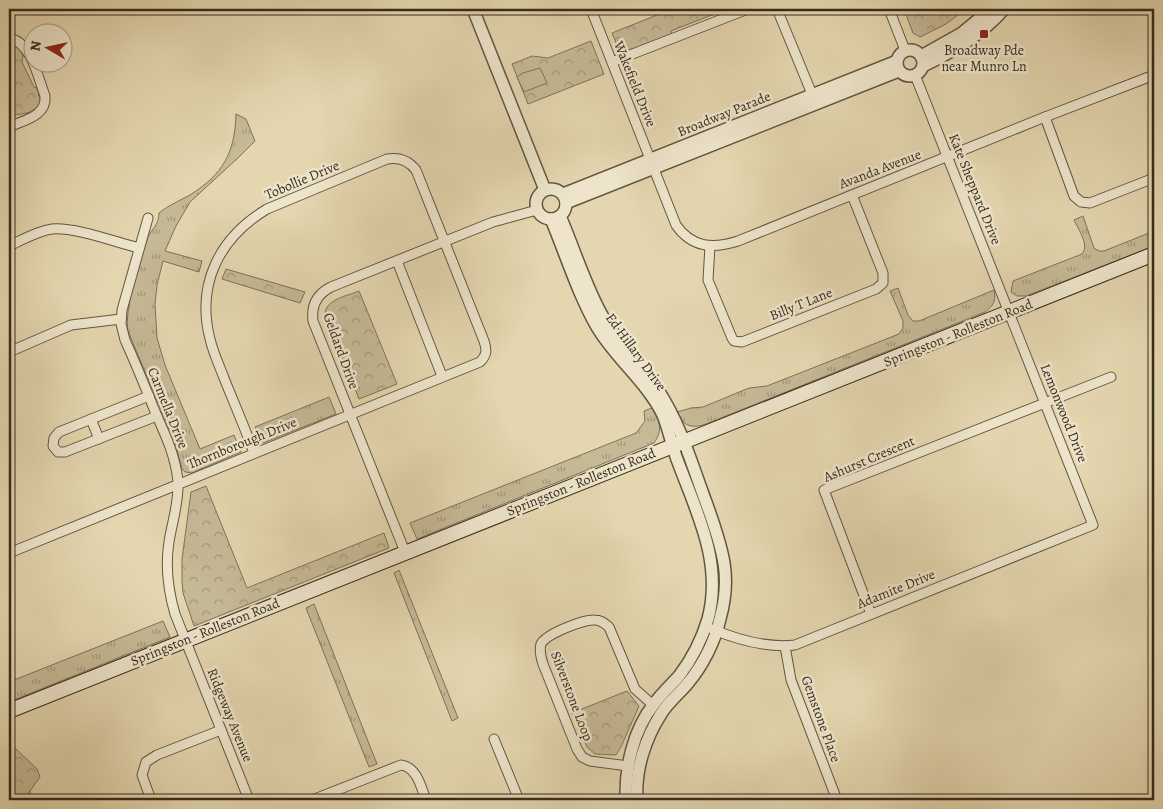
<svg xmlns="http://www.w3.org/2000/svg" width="1163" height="809" font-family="Alegreya,serif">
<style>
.grass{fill:url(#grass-tufts);stroke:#7e725a}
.forest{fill:url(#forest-crowns);stroke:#7e725a}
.garden{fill:#c6b996;stroke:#7e725a}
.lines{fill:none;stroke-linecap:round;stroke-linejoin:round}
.minor-casing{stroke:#625642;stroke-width:11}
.tertiary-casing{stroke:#625642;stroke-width:14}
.secondary-casing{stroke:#362c1e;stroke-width:16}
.minor{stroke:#ede4cb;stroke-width:9}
.tertiary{stroke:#ede4cb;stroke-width:11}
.secondary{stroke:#ede4cb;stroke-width:14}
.poi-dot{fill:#8f2418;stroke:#ede4cb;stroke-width:2}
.labels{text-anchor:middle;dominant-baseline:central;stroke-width:5;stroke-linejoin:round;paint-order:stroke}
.poi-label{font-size:14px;fill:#362c1e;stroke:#ede4cb}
.street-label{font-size:14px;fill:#362c1e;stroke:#ede4cb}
</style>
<defs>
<pattern id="grass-tufts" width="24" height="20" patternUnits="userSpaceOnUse" patternTransform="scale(1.25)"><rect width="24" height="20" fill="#c6b996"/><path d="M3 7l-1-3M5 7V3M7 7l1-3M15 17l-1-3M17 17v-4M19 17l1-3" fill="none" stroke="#a2977a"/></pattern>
<pattern id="forest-crowns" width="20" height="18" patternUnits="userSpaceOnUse" patternTransform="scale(1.25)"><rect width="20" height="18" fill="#c6b996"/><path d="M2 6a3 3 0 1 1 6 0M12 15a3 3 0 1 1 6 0" fill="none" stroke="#a2977a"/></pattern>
</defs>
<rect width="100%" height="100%" fill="#e4d6af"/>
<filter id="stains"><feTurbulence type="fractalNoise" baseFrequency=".004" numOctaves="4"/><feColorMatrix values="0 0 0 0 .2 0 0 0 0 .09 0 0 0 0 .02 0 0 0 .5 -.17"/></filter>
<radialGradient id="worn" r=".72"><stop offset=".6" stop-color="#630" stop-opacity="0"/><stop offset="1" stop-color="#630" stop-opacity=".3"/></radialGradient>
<g class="grass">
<path d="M 236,114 L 246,119 L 255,141 L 239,157 L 190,202 L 176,226 L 165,251 L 202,261 L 199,272 L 163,261 L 157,285 L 155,304 L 157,338 L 165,365 L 200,449 L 234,435 L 241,452 L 192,473 L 185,472 L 182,469 L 176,446 L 128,331 C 124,310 139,262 147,240 C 150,229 159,227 159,213 C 169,205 179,201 190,195 C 223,174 235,153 236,114 Z"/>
<path d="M 1083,216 L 1094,248 L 1099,251 L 1104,251 L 1154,231 L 1154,246 L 1026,296 L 1017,296 L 1011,292 L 1013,281 L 1082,254 C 1090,245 1078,229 1074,220 Z"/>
<path d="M 898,288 L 908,315 L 913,321 L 919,321 L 994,290 C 996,301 994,305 985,312 L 721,418 C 703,425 687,435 677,412 L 691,408 L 703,407 L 749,388 L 767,386 L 899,334 L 903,328 L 903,321 L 890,291 Z"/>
<path d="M 329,397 L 336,414 L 263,443 L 255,427 Z"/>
<path d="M 652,408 C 659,422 664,428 654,443 L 417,539 L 410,523 L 636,433 L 645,421 L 644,411 Z"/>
<path d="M 399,570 L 458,718 L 452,721 L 394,573 Z"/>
<path d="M 314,604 L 377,764 L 369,767 L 306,608 Z"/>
<path d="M 163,621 L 170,637 L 9,702 L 9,682 Z"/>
</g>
<g class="forest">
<path d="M 672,9 L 727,9 L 671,31 L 672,34 L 656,42 L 621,55 L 612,33 Z"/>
<path d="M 904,9 L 966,9 L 946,24 L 920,37 L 913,33 Z"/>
<path d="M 591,41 L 604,74 L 528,104 L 512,64 L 532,56 L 548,58 Z"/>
<path d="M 9,43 L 19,46 L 23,56 L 22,62 L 34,87 L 37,88 L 41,103 C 33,116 21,112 9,117 Z"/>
<path d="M 226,269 L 305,292 L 300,303 L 222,279 Z"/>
<path d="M 359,291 L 397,384 L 359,399 L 325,313 C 327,299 347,296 359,291 Z"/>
<path d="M 206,486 L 247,588 L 384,533 L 389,548 L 194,626 L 183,593 L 182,581 L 182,559 L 191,492 Z"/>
<path d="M 627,691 L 639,706 L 621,747 L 616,755 L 595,754 L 587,747 L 572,713 Z"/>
<path d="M 9,737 L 15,748 L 37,769 L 40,777 L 30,791 L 32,800 L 9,800 Z"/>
</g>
<path class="garden" d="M 540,68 L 547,83 L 524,92 L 517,77 L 523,73 Z"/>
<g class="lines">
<defs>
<g id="minor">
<path d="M 591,9 L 676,225 C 692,248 713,249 738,241 L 1045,117 L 1154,75"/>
<path d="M 777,9 L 814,99"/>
<path d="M 889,9 L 905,50"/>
<path d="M 9,38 C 31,42 38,77 45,96 C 47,116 24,120 9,127"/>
<path d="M 612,62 L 748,9"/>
<path d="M 1045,117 L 1074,196 L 1081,202 L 1090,203 L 1154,178"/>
<path d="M 148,218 L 122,310 L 121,324 L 125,340 C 136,364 146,389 156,414 C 166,436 176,458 178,482 C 179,503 172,522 169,542 C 165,567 168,590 175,614 L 249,800"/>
<path d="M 9,246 C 22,240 37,231 52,229 C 75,227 115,242 139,248"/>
<path d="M 710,246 L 708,280 L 732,338 L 734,341 L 742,342 L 876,289 L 883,283 L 883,273 L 852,195"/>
<path d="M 397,261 L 442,376"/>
<path d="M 9,352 L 71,325 L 121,319"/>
<path d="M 149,396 L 59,432 L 54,438 L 53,446 L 58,452 L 65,452 L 157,416"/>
<path d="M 91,419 L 99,439"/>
<path d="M 405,552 L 313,321 C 311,305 317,294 331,287 L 493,222 L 537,210"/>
<path d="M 9,553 L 480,362 C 487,355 487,350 484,341 L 416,170 C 409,161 399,157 387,159 L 267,209 C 219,238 196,284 210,339 C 213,352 219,365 224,378 C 234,403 245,428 254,453"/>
<path d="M 871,614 L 824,490 L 1111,377"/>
<path d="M 712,629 C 738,640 767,648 795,645 L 1093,525 L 915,75"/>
<path d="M 785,646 L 791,680 L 837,800"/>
<path d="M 494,739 L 519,800"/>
<path d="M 628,766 L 590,761 L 582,757 L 577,749 L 543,664 C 541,658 539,651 541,644 C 546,634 584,619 595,620 C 601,620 604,623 609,627 L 635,689 L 653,705"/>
<path d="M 151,800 L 142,775 L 146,762 L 157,755 L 221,730"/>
<path d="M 312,800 L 401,765 C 417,767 421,787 426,800"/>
</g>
<g id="tertiary">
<path d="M 473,9 L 545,190"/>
<circle cx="910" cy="63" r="13"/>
<path d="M 921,56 L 962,33 L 991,9"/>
<path d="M 923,66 C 954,51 981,35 1004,9"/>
<circle cx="551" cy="204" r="15"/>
<path d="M 563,194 L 897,61"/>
<path d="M 566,203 L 899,71"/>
<path d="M 560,216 C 574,248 586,288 603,317 C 618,344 641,364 658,390 C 679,422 690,458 703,494 C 711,516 720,539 724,563 C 727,581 725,601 720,619 C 715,641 703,665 688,683 C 680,693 668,702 661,714 C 645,739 635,770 637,800"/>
<path d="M 551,219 C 566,255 578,294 597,327 C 616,359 647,382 663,415 C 669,430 672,447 678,462 C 697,513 723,563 708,619 C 702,639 692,659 679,676 C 671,685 661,694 654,704 C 633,730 625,768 626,800"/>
</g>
<path id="secondary" d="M 9,711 L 1154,254"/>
</defs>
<use href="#minor" class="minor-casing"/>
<use href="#tertiary" class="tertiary-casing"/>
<use href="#secondary" class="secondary-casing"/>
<use href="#minor" class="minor"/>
<use href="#tertiary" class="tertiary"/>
<use href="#secondary" class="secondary"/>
</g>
<rect class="poi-dot" x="979" y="29" width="10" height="10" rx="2.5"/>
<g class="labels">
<g class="poi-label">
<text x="984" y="50">Broadway Pde<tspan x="984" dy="16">near Munro Ln</tspan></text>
</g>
<g class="street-label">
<text transform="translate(635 84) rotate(68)">Wakefield Drive</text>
<text transform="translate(724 114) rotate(-22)">Broadway Parade</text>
<text transform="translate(880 169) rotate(-21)">Avanda Avenue</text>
<text transform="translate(302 180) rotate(-23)">Tobollie Drive</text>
<text transform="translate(975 189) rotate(68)">Kate Sheppard Drive</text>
<text transform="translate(801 304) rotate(-22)">Billy T Lane</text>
<text transform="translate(958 333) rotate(-22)">Springston - Rolleston Road</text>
<text transform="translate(341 351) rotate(70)">Geldard Drive</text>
<text transform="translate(636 352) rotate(54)">Ed Hillary Drive</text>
<text transform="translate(168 408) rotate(68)">Carmella Drive</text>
<text transform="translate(1064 413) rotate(68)">Lemonwood Drive</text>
<text transform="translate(242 443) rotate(-22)">Thornborough Drive</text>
<text transform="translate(869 459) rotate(-23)">Ashurst Crescent</text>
<text transform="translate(581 482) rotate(-22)">Springston - Rolleston Road</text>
<text transform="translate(896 589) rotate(-22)">Adamite Drive</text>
<text transform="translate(205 632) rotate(-22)">Springston - Rolleston Road</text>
<text transform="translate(572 696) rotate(69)">Silverstone Loop</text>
<text transform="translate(230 715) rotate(68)">Ridgeway Avenue</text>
<text transform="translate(821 719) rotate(70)">Gemstone Place</text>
</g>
</g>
<rect width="1163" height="809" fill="none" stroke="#e4d6af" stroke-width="30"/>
<rect x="10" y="10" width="1143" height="789" fill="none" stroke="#362c1e" stroke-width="2.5"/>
<rect x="15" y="15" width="1133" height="779" fill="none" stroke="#362c1e"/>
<g transform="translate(48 48) rotate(279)"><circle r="24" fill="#ede4cb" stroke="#a49a86"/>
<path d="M0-4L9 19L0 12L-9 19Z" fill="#8f2418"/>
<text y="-8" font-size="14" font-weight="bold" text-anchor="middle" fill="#362c1e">N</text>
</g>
<rect width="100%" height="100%" filter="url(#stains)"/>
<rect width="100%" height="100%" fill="url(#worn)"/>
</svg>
